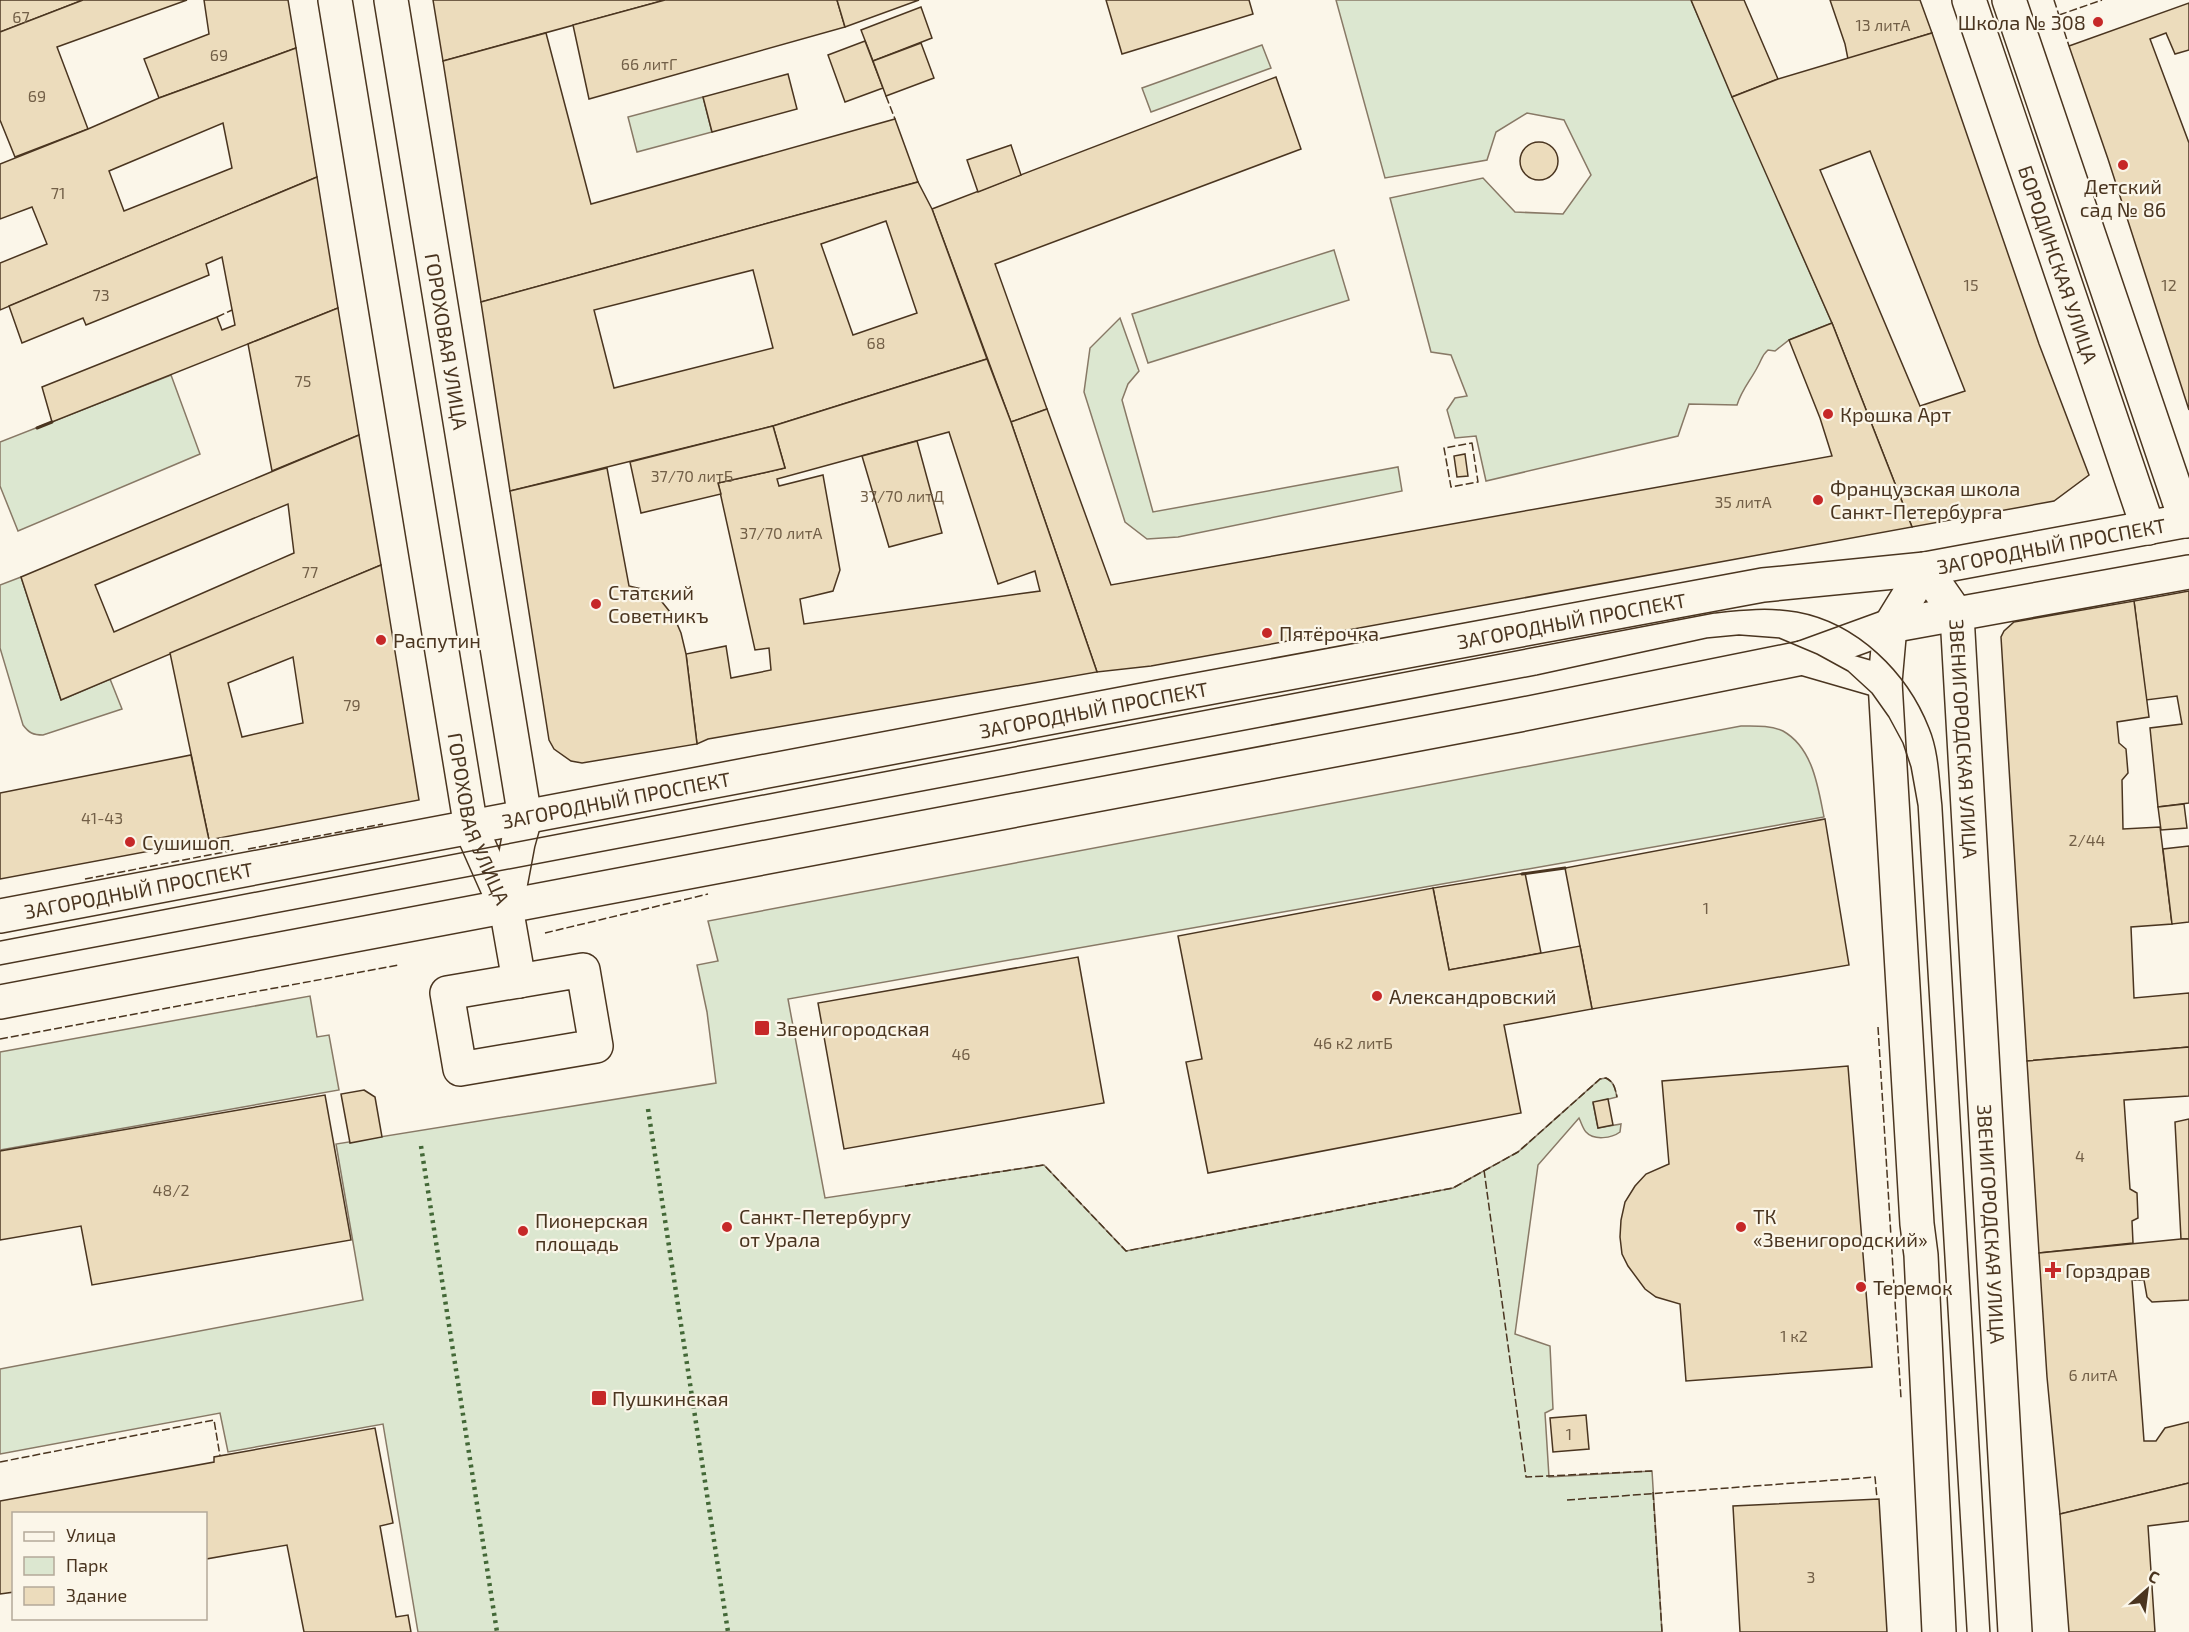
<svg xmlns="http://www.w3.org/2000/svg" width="2189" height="1632" font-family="'Exo 2',sans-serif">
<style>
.green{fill:#dce7d0;stroke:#887966;stroke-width:1.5}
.building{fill:#ecdcbc;stroke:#4a3520;stroke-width:1.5;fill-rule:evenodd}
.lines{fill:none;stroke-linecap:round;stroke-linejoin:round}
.minor-casing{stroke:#4a3520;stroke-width:36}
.major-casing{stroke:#4a3520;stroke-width:36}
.minor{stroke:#fbf6e9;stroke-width:33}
.major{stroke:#fbf6e9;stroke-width:33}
.tram{stroke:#4a3520;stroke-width:1.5}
.hedge{stroke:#436837;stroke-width:4.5;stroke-dasharray:3 4.5;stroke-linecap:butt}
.fence{stroke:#4a3520;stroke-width:1.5;stroke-dasharray:8 3;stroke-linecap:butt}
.wall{stroke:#4a3520;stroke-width:3}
.poi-dot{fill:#c62828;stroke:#fbf6e9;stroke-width:2}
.labels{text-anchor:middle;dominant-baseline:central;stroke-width:4.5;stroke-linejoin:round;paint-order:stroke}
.number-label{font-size:16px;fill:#725f47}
.poi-label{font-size:20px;fill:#4a3520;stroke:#fbf6e9;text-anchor:start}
.street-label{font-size:20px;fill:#4a3520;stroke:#fbf6e9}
</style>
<rect width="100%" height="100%" fill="#fbf6e9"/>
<g class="green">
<path d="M 1336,0 L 1691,0 L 1832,323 L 1789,340 L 1775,351 L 1768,350 C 1762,355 1762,359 1758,366 C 1751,380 1742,389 1737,405 L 1689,404 L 1678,436 L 1486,481 L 1476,436 L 1455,438 L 1447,410 L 1455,398 L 1467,396 L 1451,355 L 1431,352 L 1390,198 L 1483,178 L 1515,212 L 1563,214 L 1591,175 L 1564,120 L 1527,113 L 1496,132 L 1487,160 L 1385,178 Z"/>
<path d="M 1262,45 L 1271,68 L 1151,112 L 1142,88 Z"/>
<path d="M 703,97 L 712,132 L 637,152 L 628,117 Z"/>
<path d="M 1334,250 L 1349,300 L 1148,363 L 1132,314 Z"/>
<path d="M 1120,318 L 1139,371 L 1128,384 L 1122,400 L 1153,512 L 1398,467 L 1402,491 L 1178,537 L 1147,539 L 1125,522 L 1084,392 L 1090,348 Z"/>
<path d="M 171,375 L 200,454 L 18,531 L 0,486 L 0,442 Z"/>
<path d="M 21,577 L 61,700 L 110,679 L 122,709 L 43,735 C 33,735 29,733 23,725 L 0,648 L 0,585 Z"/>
<path d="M 1741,726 C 1754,726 1771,725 1783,731 C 1813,748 1818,787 1824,817 L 788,999 L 825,1198 L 1044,1165 L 1126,1251 L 1453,1188 L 1518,1152 L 1600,1079 L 1606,1078 C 1614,1082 1615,1088 1617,1097 L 1593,1103 L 1598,1128 L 1621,1124 L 1620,1132 C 1612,1138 1594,1141 1586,1132 C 1583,1129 1581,1122 1579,1118 L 1538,1165 L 1515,1334 L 1550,1346 L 1553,1409 L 1545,1413 L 1549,1477 L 1652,1471 L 1662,1632 L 418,1632 L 383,1424 L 228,1452 L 220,1413 L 0,1454 L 0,1369 L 363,1300 L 336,1144 L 716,1083 L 707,1012 L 697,965 L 718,961 L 708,921 Z"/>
<path d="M 310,996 L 317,1037 L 329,1035 L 339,1090 L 0,1150 L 0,1052 Z"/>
</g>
<g class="building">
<path d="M 0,0 L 83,0 L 0,32 Z"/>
<path d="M 83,0 L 187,0 L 57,47 L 88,129 L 15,157 L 0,120 L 0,32 Z"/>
<path d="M 204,0 L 288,0 L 296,48 L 159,98 L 144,59 L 209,34 Z"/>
<path d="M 433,0 L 665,0 L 443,61 Z"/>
<path d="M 665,0 L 837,0 L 845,27 L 589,99 L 573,25 Z"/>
<path d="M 837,0 L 919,0 L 845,27 Z"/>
<path d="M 1106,0 L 1249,0 L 1253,14 L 1122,54 Z"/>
<path d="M 1691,0 L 1744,0 L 1778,79 L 1732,97 Z"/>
<path d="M 1830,0 L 1920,0 L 1932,33 L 1848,59 L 1845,44 Z"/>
<path d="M 2189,3 L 2189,50 L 2175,54 L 2166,33 L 2150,39 L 2189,143 L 2189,410 L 2108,159 L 2069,46 Z"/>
<path d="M 921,7 L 932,38 L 873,61 L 861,30 Z"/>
<path d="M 546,33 L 591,204 L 895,119 L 918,182 L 481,302 L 443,61 Z"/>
<path d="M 1932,33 L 2039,344 L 2089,475 L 2054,501 L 1912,527 L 1832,323 L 1732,97 L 1778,79 ZM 1870,151 L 1965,391 L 1920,406 L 1820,170 Z"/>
<path d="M 865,41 L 883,88 L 845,102 L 828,55 Z"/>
<path d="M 921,43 L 934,78 L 886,96 L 873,61 Z"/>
<path d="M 296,48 L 317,177 L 0,310 L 0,263 L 47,244 L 32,207 L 0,219 L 0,164 L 88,129 L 159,98 ZM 223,123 L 232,168 L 124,211 L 109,171 Z"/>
<path d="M 788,74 L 797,109 L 712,132 L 703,97 Z"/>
<path d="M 1276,77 L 1301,149 L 995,264 L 1047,409 L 1011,422 L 932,209 Z"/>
<circle cx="1539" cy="161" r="19"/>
<path d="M 1011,145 L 1021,175 L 978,192 L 967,160 Z"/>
<path d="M 317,177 L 338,308 L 52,422 L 42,387 L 217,317 L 222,330 L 235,325 L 222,257 L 206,264 L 209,275 L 86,325 L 83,318 L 22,343 L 9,306 Z"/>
<path d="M 918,182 L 932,209 L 987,359 L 773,426 L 510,491 L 481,302 ZM 886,221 L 917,313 L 853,335 L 821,244 ZM 753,270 L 773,348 L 614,388 L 594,310 Z"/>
<path d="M 338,308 L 359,435 L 272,471 L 248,344 Z"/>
<path d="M 1832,323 L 1912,527 L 1151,666 L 1097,672 L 1011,422 L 1047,409 L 1111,585 L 1832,456 L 1820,418 L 1789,340 Z"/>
<path d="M 987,359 L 1011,422 L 1097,672 L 708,739 L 697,744 L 686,654 L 726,646 L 731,678 L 771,670 L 769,648 L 755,650 L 718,483 L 785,468 L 773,426 ZM 949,432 L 998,584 L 1035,571 L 1040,591 L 804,624 L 800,599 L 833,591 L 840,570 L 823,475 L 779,486 L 777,479 Z"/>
<path d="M 773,426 L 785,468 L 718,483 L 721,494 L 641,513 L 630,462 Z"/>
<path d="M 359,435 L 381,565 L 61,700 L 21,577 ZM 288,504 L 294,553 L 114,632 L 95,585 Z"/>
<path d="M 917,441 L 942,533 L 889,547 L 862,456 Z"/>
<path d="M 1465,454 L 1468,476 L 1457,477 L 1454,456 Z"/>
<path d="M 607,468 L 629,586 L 654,592 L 674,617 L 681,633 L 686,654 L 697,744 L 582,763 L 571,761 L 554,749 L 549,740 L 510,491 Z"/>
<path d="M 381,565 L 419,800 L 209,840 L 170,653 ZM 293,657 L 303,723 L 242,737 L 228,683 Z"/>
<path d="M 2189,591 L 2189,803 L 2158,807 L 2150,728 L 2182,724 L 2177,696 L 2146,700 L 2134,601 Z"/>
<path d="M 2134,601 L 2149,717 L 2117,722 L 2119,743 L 2126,749 L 2128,773 L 2122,780 L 2123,829 L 2160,827 L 2172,924 L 2131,927 L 2134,998 L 2189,993 L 2189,1047 L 2027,1061 L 2001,637 L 2004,631 L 2014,622 Z"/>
<path d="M 191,755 L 209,840 L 0,879 L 0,793 Z"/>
<path d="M 2184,804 L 2187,828 L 2161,830 L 2158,807 Z"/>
<path d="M 1825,819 L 1849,965 L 1592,1009 L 1565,868 Z"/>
<path d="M 2189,846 L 2189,922 L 2172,924 L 2163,849 Z"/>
<path d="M 1525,873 L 1541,953 L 1449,970 L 1433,888 Z"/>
<path d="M 1433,888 L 1449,970 L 1580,946 L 1592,1009 L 1504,1025 L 1521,1113 L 1208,1173 L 1186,1062 L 1202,1059 L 1178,936 Z"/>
<path d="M 1078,957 L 1104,1103 L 844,1149 L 818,1003 Z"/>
<path d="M 2189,1047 L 2189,1096 L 2124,1100 L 2130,1189 L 2137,1193 L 2138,1218 L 2132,1221 L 2133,1243 L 2039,1253 L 2027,1061 Z"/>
<path d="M 1848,1066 L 1872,1367 L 1686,1381 L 1680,1304 L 1656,1297 L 1645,1289 L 1628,1266 L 1622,1254 L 1620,1237 L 1621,1220 L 1625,1202 L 1635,1186 L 1646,1174 L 1669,1164 L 1662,1081 Z"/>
<path d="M 364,1090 L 375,1097 L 382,1137 L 350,1143 L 341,1094 Z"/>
<path d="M 325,1095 L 351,1240 L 92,1285 L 81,1226 L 0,1240 L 0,1151 Z"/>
<path d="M 1608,1099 L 1613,1125 L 1598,1128 L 1593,1102 Z"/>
<path d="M 2189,1119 L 2189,1239 L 2181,1239 L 2175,1122 Z"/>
<path d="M 2181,1239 L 2189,1239 L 2189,1300 L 2152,1302 L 2147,1297 L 2144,1280 L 2132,1280 L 2144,1441 L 2156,1441 L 2165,1428 L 2189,1422 L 2189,1483 L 2060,1514 L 2047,1377 L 2039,1253 Z"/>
<path d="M 1586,1415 L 1589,1449 L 1553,1452 L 1550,1418 Z"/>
<path d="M 375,1428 L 393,1523 L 380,1526 L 396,1617 L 408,1615 L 411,1632 L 304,1632 L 287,1545 L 206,1559 L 206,1514 L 14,1514 L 14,1592 L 0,1594 L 0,1501 L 214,1462 L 214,1457 Z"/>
<path d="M 2189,1483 L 2189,1521 L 2148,1526 L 2155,1632 L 2069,1632 L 2060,1514 Z"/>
<path d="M 1879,1499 L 1887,1632 L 1740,1632 L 1733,1506 Z"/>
</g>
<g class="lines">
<defs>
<g id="minor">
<path id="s1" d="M 1969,0 L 2148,528"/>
<path d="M 2009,0 L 2186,521"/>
<path id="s2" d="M 1925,569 L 1957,615 L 2015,1632"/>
<path d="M 1802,658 L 1890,626 L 2189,572"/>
<path d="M 506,907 L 519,981"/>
<path d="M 583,970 L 596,1046 L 460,1069 L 447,993 Z"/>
</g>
<g id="major">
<path id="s3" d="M 335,0 L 471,828 L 506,907"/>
<path id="s4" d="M 391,0 L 525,818 L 518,843 L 506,907"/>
<path d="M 1925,569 L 1890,626 L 1885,682 L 1917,1224 L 1921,1255 L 1939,1632"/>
<path id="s5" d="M 0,916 L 1159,697 L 1763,585 L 1925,569 L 2189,520"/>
<path d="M 0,1002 L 1519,715 L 1802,658 L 1885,682"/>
</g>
</defs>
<use href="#minor" class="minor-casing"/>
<use href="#major" class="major-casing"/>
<use href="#minor" class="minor"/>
<use href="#major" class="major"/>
<g class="tram">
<path d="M 0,941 L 1714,613 C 1742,610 1769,607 1797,612 C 1857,623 1907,672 1929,728 C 1939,752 1939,779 1942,805 L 1990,1632"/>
<path d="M 0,965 L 1537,675 L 1707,638 L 1739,635 L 1779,638 L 1817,654 L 1848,671 L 1872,693 L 1889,717 L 1903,743 L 1911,767 L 1918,806 L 1967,1632"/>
</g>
<g class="hedge">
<path d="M 648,1109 L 728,1632"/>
<path d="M 421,1146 L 497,1632"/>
</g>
<g class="fence">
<path d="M 2054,0 L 2069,46"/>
<path d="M 2059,15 L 2102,0"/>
<path d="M 886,96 L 895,119"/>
<path d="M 217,317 L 232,310"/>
<path d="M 1472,443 L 1478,482 L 1451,487 L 1444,448 Z"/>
<path d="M 248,849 L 383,824"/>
<path d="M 85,879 L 235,850"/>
<path d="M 545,933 L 708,894"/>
<path d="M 1878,1027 L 1901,1398"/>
<path d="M 0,1039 L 399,965"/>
<path d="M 1484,1170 L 1526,1477 L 1652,1471"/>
<path d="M 905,1186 L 1044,1165 L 1126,1251 L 1453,1188 L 1518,1152 L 1600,1079 L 1606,1078 C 1614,1082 1615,1088 1617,1097"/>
<path d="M 0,1462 L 214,1420 L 220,1456"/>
<path d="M 1653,1492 L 1662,1632"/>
<path d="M 1567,1500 L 1875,1477 L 1877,1498"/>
</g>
<g class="wall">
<path d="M 37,428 L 52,422"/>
<path d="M 1522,874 L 1565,868"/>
</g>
</g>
<g class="poi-dot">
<circle cx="2098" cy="22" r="6"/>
<circle cx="2123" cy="165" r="6"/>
<circle cx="1828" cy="414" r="6"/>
<circle cx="1818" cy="500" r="6"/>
<circle cx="596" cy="604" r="6"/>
<circle cx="1267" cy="633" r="6"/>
<circle cx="381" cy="640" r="6"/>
<circle cx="130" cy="842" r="6"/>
<circle cx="1377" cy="996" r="6"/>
<rect x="754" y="1020" width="16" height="16" rx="3"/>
<circle cx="727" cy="1227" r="6"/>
<circle cx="1741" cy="1227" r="6"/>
<circle cx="523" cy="1231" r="6"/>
<path d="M2050 1261h6v6h6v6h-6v6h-6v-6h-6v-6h6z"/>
<circle cx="1861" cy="1287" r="6"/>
<rect x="591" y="1390" width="16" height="16" rx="3"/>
</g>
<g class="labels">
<g class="number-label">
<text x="21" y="16">67</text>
<text x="1883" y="24">13 литА</text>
<text x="219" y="54">69</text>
<text x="649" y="63">66 литГ</text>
<text x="37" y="95">69</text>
<text x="58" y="192">71</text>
<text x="1971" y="284">15</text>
<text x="2169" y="284">12</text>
<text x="101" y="294">73</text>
<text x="876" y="342">68</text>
<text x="303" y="380">75</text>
<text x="692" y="475">37/70 литБ</text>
<text x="902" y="495">37/70 литД</text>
<text x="1743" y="501">35 литА</text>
<text x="781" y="532">37/70 литА</text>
<text x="310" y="571">77</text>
<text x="352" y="704">79</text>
<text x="102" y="817">41-43</text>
<text x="2087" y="839">2/44</text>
<text x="1706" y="907">1</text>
<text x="1353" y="1042">46 к2 литБ</text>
<text x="961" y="1053">46</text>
<text x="2080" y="1155">4</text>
<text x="171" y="1189">48/2</text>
<text x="1794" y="1335">1 к2</text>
<text x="2093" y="1374">6 литА</text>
<text x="1569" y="1433">1</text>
<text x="1811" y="1576">3</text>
</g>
<g class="poi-label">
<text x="2086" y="22" text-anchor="end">Школа № 308</text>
<text x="2123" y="186" text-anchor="middle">Детский<tspan x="2123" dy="23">сад № 86</tspan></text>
<text x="1840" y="414">Крошка Арт</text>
<text x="1830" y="488">Французская школа<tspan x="1830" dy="23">Санкт-Петербурга</tspan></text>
<text x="608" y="592">Статский<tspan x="608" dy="23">Советникъ</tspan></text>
<text x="1279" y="633">Пятёрочка</text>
<text x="393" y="640">Распутин</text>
<text x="142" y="842">Сушишоп</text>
<text x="1389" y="996">Александровский</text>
<text x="776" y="1028">Звенигородская</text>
<text x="739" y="1216">Санкт-Петербургу<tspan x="739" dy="23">от Урала</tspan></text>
<text x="1753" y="1216">ТК<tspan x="1753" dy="23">«Звенигородский»</tspan></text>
<text x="535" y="1220">Пионерская<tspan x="535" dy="23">площадь</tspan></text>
<text x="2065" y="1270">Горздрав</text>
<text x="1873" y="1287">Теремок</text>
<text x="612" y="1398">Пушкинская</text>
</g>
<g class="street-label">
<text stroke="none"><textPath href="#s1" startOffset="279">БОРОДИНСКАЯ УЛИЦА</textPath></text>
<text stroke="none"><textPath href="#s4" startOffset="346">ГОРОХОВАЯ УЛИЦА</textPath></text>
<text stroke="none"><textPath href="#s5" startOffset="2085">ЗАГОРОДНЫЙ ПРОСПЕКТ</textPath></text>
<text stroke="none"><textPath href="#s5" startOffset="1599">ЗАГОРОДНЫЙ ПРОСПЕКТ</textPath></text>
<text stroke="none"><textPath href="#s5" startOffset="1113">ЗАГОРОДНЫЙ ПРОСПЕКТ</textPath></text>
<text stroke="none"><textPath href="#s2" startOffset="180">ЗВЕНИГОРОДСКАЯ УЛИЦА</textPath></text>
<text stroke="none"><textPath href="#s5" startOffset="627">ЗАГОРОДНЫЙ ПРОСПЕКТ</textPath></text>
<text stroke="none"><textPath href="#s3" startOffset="832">ГОРОХОВАЯ УЛИЦА</textPath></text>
<text stroke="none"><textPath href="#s5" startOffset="141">ЗАГОРОДНЫЙ ПРОСПЕКТ</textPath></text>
<text stroke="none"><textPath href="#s2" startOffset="666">ЗВЕНИГОРОДСКАЯ УЛИЦА</textPath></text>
</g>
</g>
<rect x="12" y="1512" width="195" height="108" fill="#fbf6e9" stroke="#b4a999" stroke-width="1.5"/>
<rect x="24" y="1532" width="30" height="9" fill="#fbf6e9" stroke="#b4a999" stroke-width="1.5"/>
<text x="66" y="1542" font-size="18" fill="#4a3520">Улица</text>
<rect x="24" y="1557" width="30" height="18" fill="#dce7d0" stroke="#b4a999" stroke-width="1.5"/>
<text x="66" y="1572" font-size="18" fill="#4a3520">Парк</text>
<rect x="24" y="1587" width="30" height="18" fill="#ecdcbc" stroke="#b4a999" stroke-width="1.5"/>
<text x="66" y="1602" font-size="18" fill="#4a3520">Здание</text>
<g transform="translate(2147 1590) rotate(28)" stroke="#fbf6e9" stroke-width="4.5" paint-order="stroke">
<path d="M0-4.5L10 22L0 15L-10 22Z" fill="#4a3520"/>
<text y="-9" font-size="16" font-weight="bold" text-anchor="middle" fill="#4a3520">С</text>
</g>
</svg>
